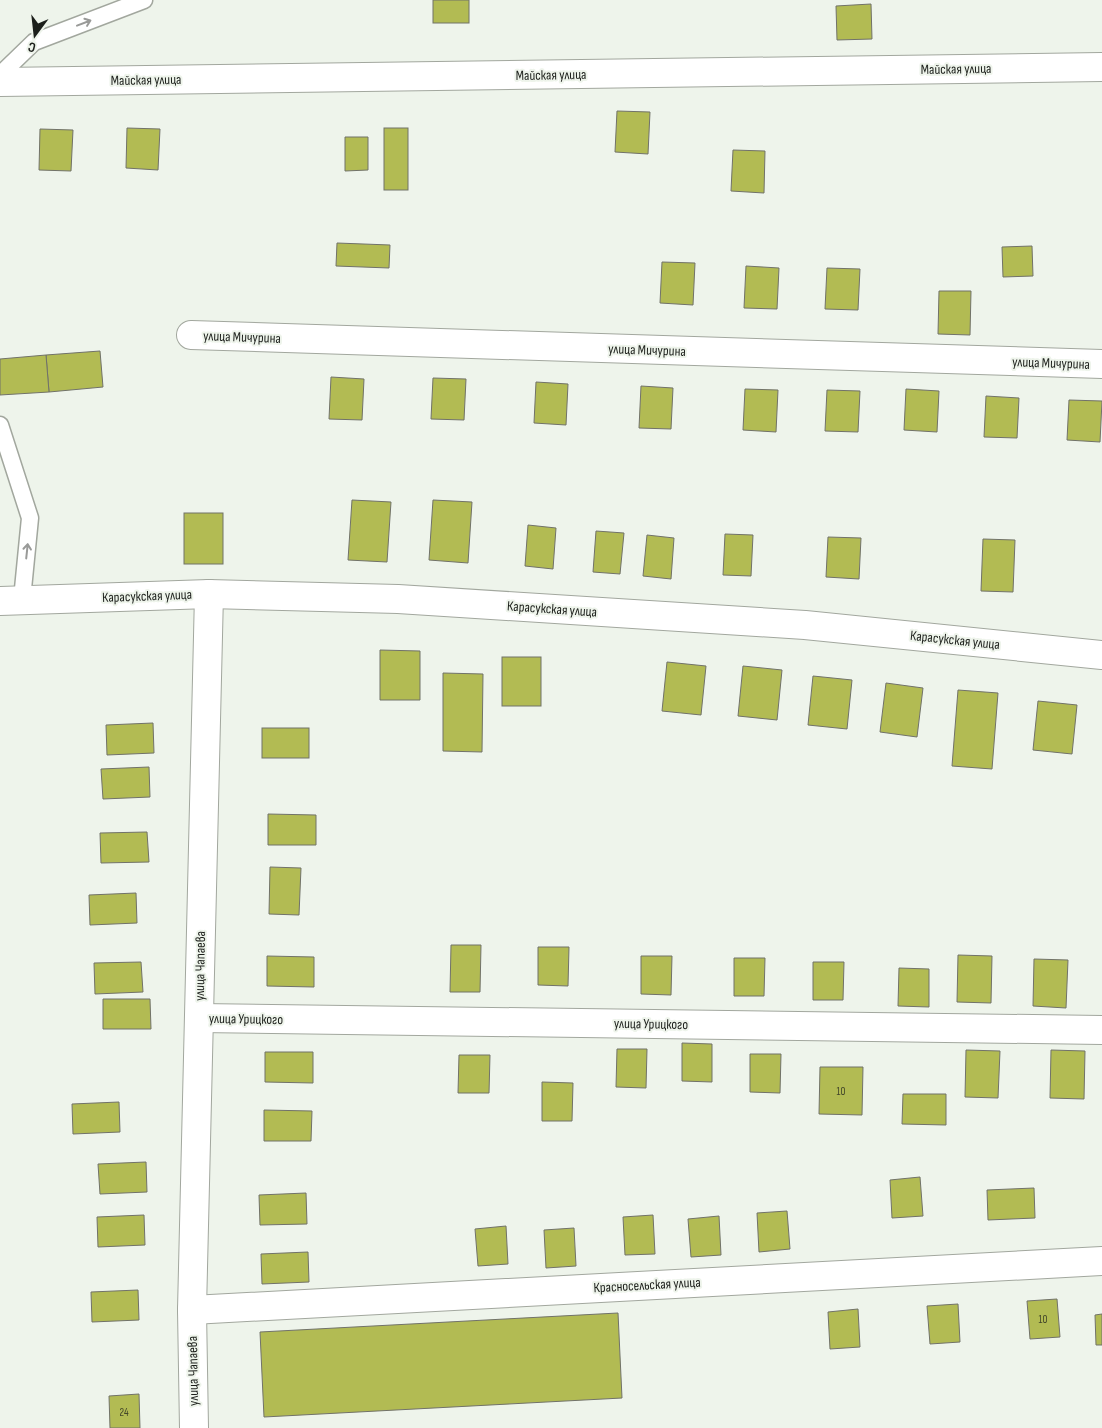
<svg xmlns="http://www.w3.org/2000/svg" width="1102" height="1428" font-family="'Sofia Sans Condensed',sans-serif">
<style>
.building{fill:#b2bb53;stroke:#717269}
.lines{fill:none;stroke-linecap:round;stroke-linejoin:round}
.lane-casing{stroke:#a2a79e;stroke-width:19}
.street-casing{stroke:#a2a79e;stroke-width:30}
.lane{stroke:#fff;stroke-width:16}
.street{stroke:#fff;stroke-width:28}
.oneway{stroke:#999a98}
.labels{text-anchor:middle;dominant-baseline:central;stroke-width:4;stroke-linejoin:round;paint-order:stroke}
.number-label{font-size:11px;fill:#424629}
.street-label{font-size:14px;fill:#1c1f1b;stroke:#eef4eb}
</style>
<rect width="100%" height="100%" fill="#eef4eb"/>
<g class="building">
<rect x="433" y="0" width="36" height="23"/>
<path d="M 871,4 L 872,39 L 837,40 L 836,6 Z"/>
<path d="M 617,111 L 650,112 L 648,154 L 615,152 Z"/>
<path d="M 127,128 L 160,129 L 158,170 L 126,168 Z"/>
<rect x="384" y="128" width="24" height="62"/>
<path d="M 40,129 L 73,130 L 71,171 L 39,170 Z"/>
<path d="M 345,137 L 368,137 L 368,170 L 345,171 Z"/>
<path d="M 733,150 L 765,151 L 764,193 L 731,191 Z"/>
<path d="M 337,243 L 390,245 L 389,268 L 336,266 Z"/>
<path d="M 1032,246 L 1033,276 L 1003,277 L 1002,247 Z"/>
<path d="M 662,262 L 695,263 L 693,305 L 660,303 Z"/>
<path d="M 746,266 L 779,268 L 777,309 L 744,308 Z"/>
<path d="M 827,268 L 860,269 L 858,310 L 825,309 Z"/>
<path d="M 939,291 L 971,291 L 970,335 L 938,334 Z"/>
<path d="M 100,351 L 103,387 L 49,392 L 46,355 Z"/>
<path d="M 46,355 L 49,392 L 0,395 L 0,359 Z"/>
<path d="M 331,377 L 364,379 L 362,420 L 329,419 Z"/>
<path d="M 433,378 L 466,379 L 464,420 L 431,419 Z"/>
<path d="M 536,382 L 568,384 L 566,425 L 534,423 Z"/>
<path d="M 641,386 L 673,388 L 671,429 L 639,428 Z"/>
<path d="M 745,389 L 778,390 L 776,432 L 743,430 Z"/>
<path d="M 906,389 L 939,391 L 937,432 L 904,430 Z"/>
<path d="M 827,390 L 860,391 L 858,432 L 825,431 Z"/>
<path d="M 986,396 L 1019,398 L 1017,438 L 984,437 Z"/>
<path d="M 1069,400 L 1102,401 L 1100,442 L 1067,440 Z"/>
<path d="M 352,500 L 391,502 L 387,562 L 348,560 Z"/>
<path d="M 433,500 L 472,502 L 468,563 L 429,560 Z"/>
<rect x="184" y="513" width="39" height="51"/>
<path d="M 528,525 L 556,528 L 553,569 L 525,566 Z"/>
<path d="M 596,531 L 624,533 L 620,574 L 593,572 Z"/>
<path d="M 725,534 L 753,535 L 751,576 L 723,575 Z"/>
<path d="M 647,535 L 674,538 L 671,579 L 643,576 Z"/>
<path d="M 828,537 L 861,538 L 859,579 L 826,577 Z"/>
<path d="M 983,539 L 1015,540 L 1013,592 L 981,591 Z"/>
<path d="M 380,650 L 420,651 L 420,700 L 380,700 Z"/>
<rect x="502" y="657" width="39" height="49"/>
<path d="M 667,662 L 706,666 L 701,715 L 662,711 Z"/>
<path d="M 743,666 L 782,670 L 777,720 L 738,716 Z"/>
<path d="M 443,673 L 483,674 L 482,752 L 443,751 Z"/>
<path d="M 813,676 L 852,680 L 847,729 L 808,725 Z"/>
<path d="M 886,683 L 923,688 L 917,737 L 880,732 Z"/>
<path d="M 958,690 L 998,693 L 992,769 L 952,766 Z"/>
<path d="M 1038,701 L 1077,705 L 1072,754 L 1033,750 Z"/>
<path d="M 153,723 L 154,753 L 107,755 L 106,725 Z"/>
<rect x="262" y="728" width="47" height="30"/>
<path d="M 149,767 L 150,797 L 103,799 L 101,769 Z"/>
<path d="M 268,814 L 316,815 L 316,845 L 268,845 Z"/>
<path d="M 147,832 L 149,862 L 101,863 L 100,833 Z"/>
<path d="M 270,867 L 301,868 L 299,915 L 269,914 Z"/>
<path d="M 136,893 L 137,923 L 90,925 L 89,895 Z"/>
<path d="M 451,945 L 481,945 L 480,992 L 450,992 Z"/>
<path d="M 538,947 L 569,947 L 568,986 L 538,985 Z"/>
<path d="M 958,955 L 992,956 L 991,1003 L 957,1002 Z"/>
<path d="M 267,956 L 314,957 L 314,987 L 267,986 Z"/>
<path d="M 641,956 L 672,956 L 671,995 L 641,994 Z"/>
<path d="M 734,958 L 765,958 L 764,996 L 734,996 Z"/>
<path d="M 1034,959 L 1068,960 L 1066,1008 L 1033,1006 Z"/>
<path d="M 141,962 L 143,992 L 95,994 L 94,963 Z"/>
<path d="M 813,962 L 844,962 L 843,1000 L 813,1000 Z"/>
<path d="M 899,968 L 929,969 L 929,1007 L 898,1006 Z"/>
<path d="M 103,999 L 150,999 L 151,1029 L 103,1029 Z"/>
<path d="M 682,1043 L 712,1044 L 712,1082 L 682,1081 Z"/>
<path d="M 617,1049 L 647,1049 L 646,1088 L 616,1087 Z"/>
<path d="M 966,1050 L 1000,1051 L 998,1098 L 965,1097 Z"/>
<path d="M 1051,1050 L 1085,1051 L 1084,1099 L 1050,1098 Z"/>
<path d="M 265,1052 L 313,1052 L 313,1083 L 265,1082 Z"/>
<path d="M 750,1054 L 781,1054 L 780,1093 L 750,1092 Z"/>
<path d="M 459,1055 L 490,1055 L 489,1093 L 458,1093 Z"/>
<path d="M 820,1067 L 863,1067 L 862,1115 L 819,1114 Z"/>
<path d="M 542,1082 L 573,1083 L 572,1121 L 542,1121 Z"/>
<path d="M 903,1094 L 946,1094 L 946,1125 L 902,1124 Z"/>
<path d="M 119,1102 L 120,1132 L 73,1134 L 72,1104 Z"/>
<path d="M 264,1110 L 312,1111 L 311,1141 L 264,1141 Z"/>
<path d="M 146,1162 L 147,1192 L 100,1194 L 98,1164 Z"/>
<path d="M 920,1177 L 923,1216 L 892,1218 L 890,1180 Z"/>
<path d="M 1034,1188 L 1035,1218 L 988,1220 L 987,1190 Z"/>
<path d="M 306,1193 L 307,1224 L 260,1225 L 259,1195 Z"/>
<path d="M 787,1211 L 790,1249 L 759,1252 L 757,1213 Z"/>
<path d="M 144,1215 L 145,1245 L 98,1247 L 97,1217 Z"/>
<path d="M 653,1215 L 655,1254 L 625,1255 L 623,1217 Z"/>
<path d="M 719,1216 L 721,1255 L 691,1257 L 688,1219 Z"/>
<path d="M 506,1226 L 508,1264 L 478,1266 L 475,1229 Z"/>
<path d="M 574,1228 L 576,1266 L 546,1268 L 544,1230 Z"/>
<path d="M 308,1252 L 309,1282 L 262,1284 L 261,1254 Z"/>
<path d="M 138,1290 L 139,1320 L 92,1322 L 91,1292 Z"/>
<path d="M 1057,1299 L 1060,1337 L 1030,1339 L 1027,1301 Z"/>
<path d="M 958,1304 L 960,1342 L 930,1344 L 927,1306 Z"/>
<path d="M 858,1309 L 860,1347 L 830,1349 L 828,1312 Z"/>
<path d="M 618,1313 L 622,1398 L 264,1417 L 260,1332 Z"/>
<path d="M 1102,1314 L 1102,1345 L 1096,1345 L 1095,1315 Z"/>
<path d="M 139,1394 L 140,1428 L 110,1428 L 109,1396 Z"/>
</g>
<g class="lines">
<defs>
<g id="lane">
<path d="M 0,75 L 34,42 L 144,0"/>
<path d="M 0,425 L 30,518 L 22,599"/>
</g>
<g id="street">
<path d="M 0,82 L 1102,67"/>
<path d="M 191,335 L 1102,364"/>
<path d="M 0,601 L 209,594 L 398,599 L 805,625 L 1102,655"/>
<path d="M 199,1018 L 1102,1030"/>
<path d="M 192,1310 L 1102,1261"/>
<path d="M 194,1428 L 192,1310 L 209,594"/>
</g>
</defs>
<use href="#lane" class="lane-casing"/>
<use href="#street" class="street-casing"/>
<use href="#lane" class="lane"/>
<use href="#street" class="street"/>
</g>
<defs><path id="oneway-shaft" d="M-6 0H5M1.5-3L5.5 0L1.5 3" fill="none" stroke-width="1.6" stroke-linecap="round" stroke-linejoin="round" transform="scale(1.25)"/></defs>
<g class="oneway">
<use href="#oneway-shaft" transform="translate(84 23) rotate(-21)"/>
<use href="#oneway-shaft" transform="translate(27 551) rotate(-84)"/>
</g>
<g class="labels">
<g class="number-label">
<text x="841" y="1091">10</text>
<text x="1043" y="1319">10</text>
<text x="124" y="1412">24</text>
</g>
<g class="street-label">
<text transform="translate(956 69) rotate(-1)">Майская улица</text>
<text transform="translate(551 75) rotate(-1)">Майская улица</text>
<text transform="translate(146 80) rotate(-1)">Майская улица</text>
<text transform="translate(242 337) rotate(2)">улица Мичурина</text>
<text transform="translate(647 350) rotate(2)">улица Мичурина</text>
<text transform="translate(1051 363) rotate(2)">улица Мичурина</text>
<text transform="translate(147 596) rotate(-2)">Карасукская улица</text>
<text transform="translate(552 609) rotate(4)">Карасукская улица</text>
<text transform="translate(955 640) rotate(6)">Карасукская улица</text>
<text transform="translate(200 966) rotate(-89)">улица Чапаева</text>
<text transform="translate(246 1019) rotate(1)">улица Урицкого</text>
<text transform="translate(651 1024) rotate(1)">улица Урицкого</text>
<text transform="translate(647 1285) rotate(-3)">Красносельская улица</text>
<text transform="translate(193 1371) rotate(-91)">улица Чапаева</text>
</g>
</g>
<g transform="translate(35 35) rotate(195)" stroke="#eef4eb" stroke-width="4" paint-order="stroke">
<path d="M0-4L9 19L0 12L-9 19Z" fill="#1c1f1b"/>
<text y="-8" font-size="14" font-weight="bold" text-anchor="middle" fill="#1c1f1b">С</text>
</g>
</svg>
